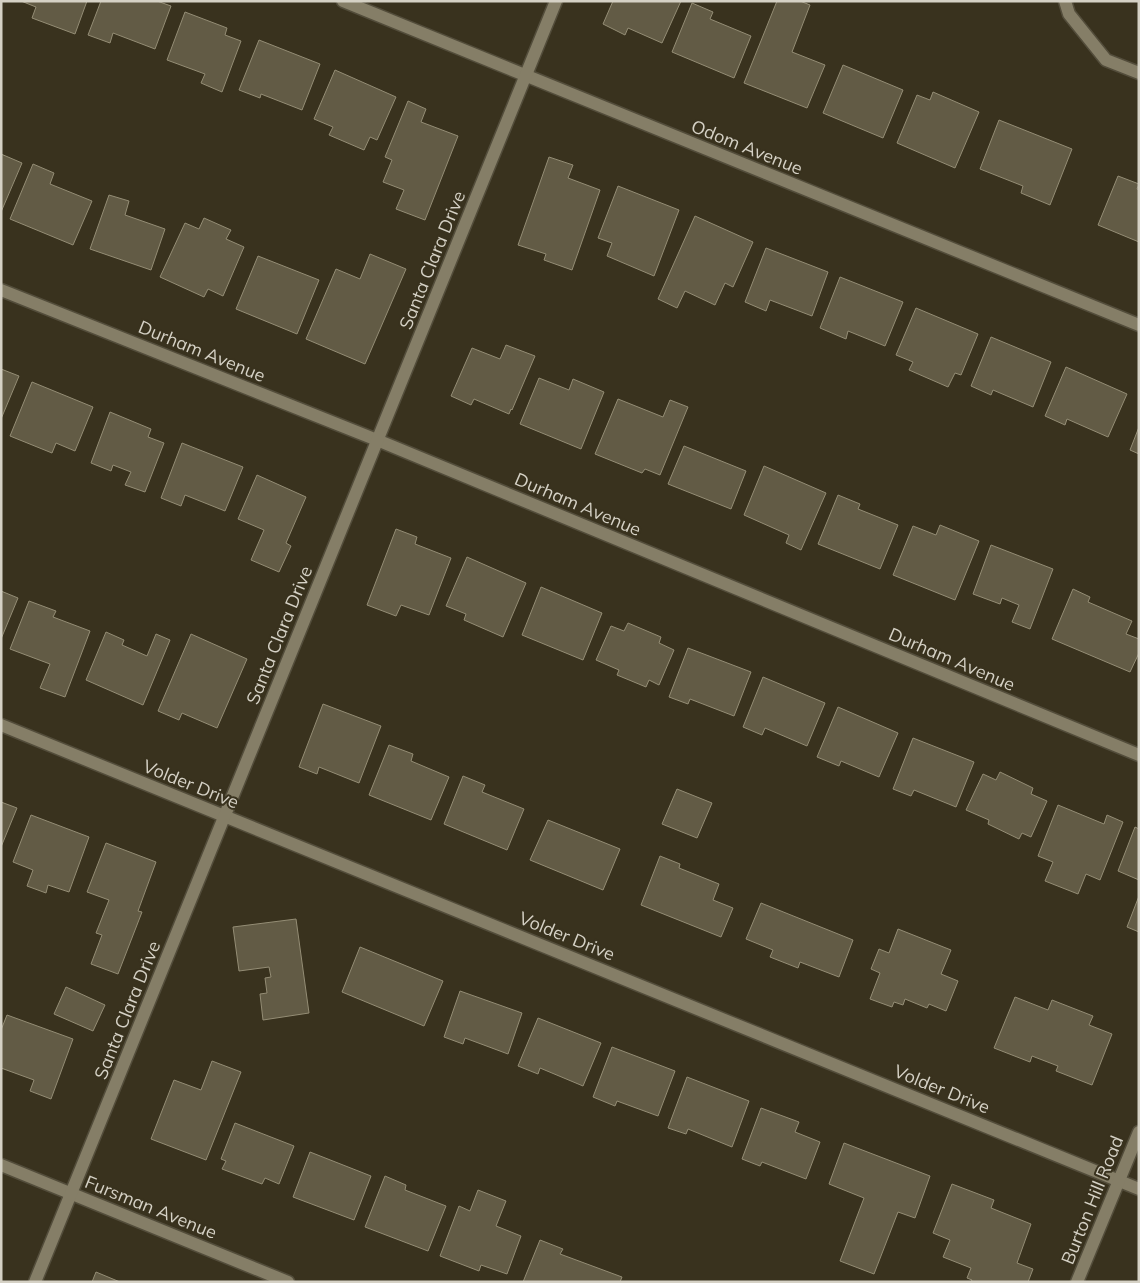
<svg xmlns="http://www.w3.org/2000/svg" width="1140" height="1283" font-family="Mulish,sans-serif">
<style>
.building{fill:#625b45;stroke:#948d75}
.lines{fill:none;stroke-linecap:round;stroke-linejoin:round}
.minor-casing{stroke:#534d3b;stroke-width:15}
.minor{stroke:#857e67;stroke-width:12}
.labels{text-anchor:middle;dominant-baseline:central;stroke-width:4;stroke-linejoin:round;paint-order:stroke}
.street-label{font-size:18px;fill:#d5d1c5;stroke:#39321e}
</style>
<rect width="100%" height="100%" fill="#39321e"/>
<g class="building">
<path d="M 21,1 L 87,1 L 75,34 L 32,18 L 36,7 Z"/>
<path d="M 101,1 L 157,1 L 171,6 L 155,49 L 113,33 L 110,43 L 88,35 Z"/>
<path d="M 613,1 L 681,1 L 662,43 L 628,28 L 625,35 L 603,24 Z"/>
<path d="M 777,1 L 800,1 L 810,5 L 792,52 L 825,65 L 807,108 L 744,83 Z"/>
<path d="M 692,3 L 713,12 L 710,19 L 751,36 L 734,78 L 672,52 Z"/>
<path d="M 185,12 L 227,28 L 225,35 L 241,41 L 222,92 L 201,83 L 205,74 L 167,60 Z"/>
<path d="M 259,40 L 320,64 L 302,110 L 261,94 L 260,98 L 239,90 Z"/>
<path d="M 843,65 L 903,90 L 883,138 L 823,113 Z"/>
<path d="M 335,70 L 396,97 L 377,140 L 370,137 L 364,150 L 329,135 L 333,127 L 314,119 Z"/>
<path d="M 933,92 L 979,112 L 955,168 L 897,143 L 917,95 L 930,100 Z"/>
<path d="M 408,101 L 426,109 L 421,122 L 458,136 L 425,220 L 396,209 L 404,190 L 383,182 L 392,160 L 385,157 Z"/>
<path d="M 999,120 L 1072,149 L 1050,205 L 1021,193 L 1023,186 L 980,169 Z"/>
<path d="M 1,154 L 22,163 L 1,212 Z"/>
<path d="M 549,157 L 573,165 L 568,178 L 600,190 L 572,270 L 544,260 L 546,254 L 518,245 Z"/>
<path d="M 33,164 L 54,173 L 50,184 L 92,201 L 73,245 L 10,219 Z"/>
<path d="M 1118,176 L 1139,184 L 1137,189 L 1139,190 L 1139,242 L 1098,225 Z"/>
<path d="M 618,186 L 679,210 L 654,276 L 607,256 L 612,243 L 598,238 Z"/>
<path d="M 109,195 L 129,201 L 125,215 L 165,229 L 151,270 L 90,249 Z"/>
<path d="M 695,216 L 753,242 L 733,287 L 725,283 L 715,305 L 685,291 L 677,308 L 658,299 Z"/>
<path d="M 204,218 L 231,230 L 226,239 L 244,247 L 223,296 L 208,289 L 204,297 L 160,277 L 185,223 L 199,229 Z"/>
<path d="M 766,248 L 828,272 L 812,316 L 770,300 L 766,311 L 745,302 Z"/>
<path d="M 370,254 L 406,269 L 365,364 L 306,339 L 336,269 L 360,279 Z"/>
<path d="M 258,256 L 319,280 L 297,334 L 236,309 Z"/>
<path d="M 840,277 L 903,302 L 885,346 L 848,331 L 846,339 L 820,328 Z"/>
<path d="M 916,308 L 978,334 L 961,375 L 955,373 L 948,387 L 909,370 L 913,362 L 896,355 Z"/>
<path d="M 991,337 L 1051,362 L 1033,407 L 993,390 L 991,395 L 971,386 Z"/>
<path d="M 506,345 L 535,356 L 512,410 L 511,409 L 509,414 L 474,399 L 471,405 L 451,396 L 472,348 L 500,359 Z"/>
<path d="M 1066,367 L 1127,394 L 1108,437 L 1067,419 L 1065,425 L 1045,416 Z"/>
<path d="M 1,369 L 19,376 L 1,419 Z"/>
<path d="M 539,378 L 569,390 L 573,379 L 604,392 L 581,449 L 520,424 Z"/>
<path d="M 32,382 L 93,407 L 75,451 L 56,443 L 52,453 L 10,436 Z"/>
<path d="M 618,399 L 663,417 L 670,400 L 688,407 L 660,475 L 645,469 L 642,473 L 595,454 Z"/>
<path d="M 110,412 L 151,429 L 148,437 L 164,443 L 145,492 L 125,485 L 131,472 L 113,465 L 111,471 L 91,463 Z"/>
<path d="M 1139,427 L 1139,454 L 1130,450 Z"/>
<path d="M 182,443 L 243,467 L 225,511 L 185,495 L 181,506 L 161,498 Z"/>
<path d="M 684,446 L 746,471 L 731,509 L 668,484 Z"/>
<path d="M 764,466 L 826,493 L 801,550 L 786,543 L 789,535 L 744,515 Z"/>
<path d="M 257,475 L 306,497 L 286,543 L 291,546 L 279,572 L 251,560 L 264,530 L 238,519 Z"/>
<path d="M 838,495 L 860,504 L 858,509 L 898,525 L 880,569 L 818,544 Z"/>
<path d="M 940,525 L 979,541 L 955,600 L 893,575 L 913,526 L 936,535 Z"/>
<path d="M 396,529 L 417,537 L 415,544 L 451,558 L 429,615 L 401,605 L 396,616 L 367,605 Z"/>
<path d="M 991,545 L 1053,569 L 1030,629 L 1012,622 L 1019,605 L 1002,598 L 1000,604 L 973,594 Z"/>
<path d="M 467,557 L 526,583 L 503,637 L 464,620 L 466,614 L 446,606 Z"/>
<path d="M 541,587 L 602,613 L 583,660 L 522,635 Z"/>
<path d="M 1073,589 L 1090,597 L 1088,602 L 1132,621 L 1126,634 L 1139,639 L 1139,653 L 1130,672 L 1052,639 Z"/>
<path d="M 1,591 L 18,598 L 1,639 Z"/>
<path d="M 29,601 L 56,611 L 53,617 L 90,631 L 65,697 L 40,688 L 50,664 L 10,649 Z"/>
<path d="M 628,623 L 661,637 L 659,643 L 674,650 L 659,685 L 649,680 L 646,687 L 617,675 L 619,670 L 596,660 L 611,626 L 624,631 Z"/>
<path d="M 106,632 L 124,640 L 122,645 L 147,656 L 156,634 L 170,640 L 143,705 L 86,680 Z"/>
<path d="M 191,634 L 247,659 L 217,728 L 182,713 L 179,720 L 158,711 Z"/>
<path d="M 688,648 L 751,672 L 734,716 L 690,699 L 688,704 L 669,697 Z"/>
<path d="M 763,677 L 825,703 L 807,746 L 765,728 L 762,735 L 743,727 Z"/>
<path d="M 323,704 L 381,726 L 359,783 L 319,767 L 317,774 L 299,767 Z"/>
<path d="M 838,707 L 898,733 L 879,777 L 841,761 L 839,766 L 817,757 Z"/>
<path d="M 913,738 L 974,762 L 956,807 L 914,790 L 911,796 L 893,789 Z"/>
<path d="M 389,745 L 413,754 L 411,761 L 449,777 L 431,820 L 369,795 Z"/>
<path d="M 1000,772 L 1033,788 L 1031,794 L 1047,801 L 1031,837 L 1022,833 L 1019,839 L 988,824 L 989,820 L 966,810 L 983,774 L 996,780 Z"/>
<path d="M 463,776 L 485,785 L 482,792 L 524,809 L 507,850 L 444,824 Z"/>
<path d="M 677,789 L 712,803 L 697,838 L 662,824 Z"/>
<path d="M 1,802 L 17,808 L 1,847 Z"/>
<path d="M 1058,805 L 1104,824 L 1107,815 L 1123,822 L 1100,880 L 1086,874 L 1078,894 L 1045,881 L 1053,862 L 1038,856 Z"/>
<path d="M 31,815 L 89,837 L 69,892 L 48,885 L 46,893 L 27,886 L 33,870 L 13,862 Z"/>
<path d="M 548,820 L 620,849 L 603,890 L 530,860 Z"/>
<path d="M 1135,827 L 1139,829 L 1139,880 L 1118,871 Z"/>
<path d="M 106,843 L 156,862 L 138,911 L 142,912 L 118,974 L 91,964 L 102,935 L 96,933 L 109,900 L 87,892 Z"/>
<path d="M 660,856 L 680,864 L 679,868 L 719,884 L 713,900 L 733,908 L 721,937 L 641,905 Z"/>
<path d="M 1139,896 L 1139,932 L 1127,927 Z"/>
<path d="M 761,903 L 853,940 L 839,977 L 800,962 L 798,968 L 770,957 L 773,950 L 746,939 Z"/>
<path d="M 296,919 L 309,1013 L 263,1020 L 260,994 L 267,993 L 265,978 L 271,977 L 269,967 L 239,971 L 233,927 Z"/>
<path d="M 898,929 L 951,950 L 941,974 L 958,981 L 946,1011 L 929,1004 L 927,1008 L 905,999 L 903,1005 L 894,1002 L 892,1007 L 870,999 L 880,973 L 871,969 L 879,949 L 889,953 Z"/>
<path d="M 360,947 L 443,981 L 424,1026 L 342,992 Z"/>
<path d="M 66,987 L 105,1005 L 93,1031 L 54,1014 Z"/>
<path d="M 460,991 L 522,1013 L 508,1054 L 465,1038 L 463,1044 L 444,1037 Z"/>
<path d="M 1015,997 L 1048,1010 L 1052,1000 L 1093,1016 L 1089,1025 L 1112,1034 L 1092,1085 L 1056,1071 L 1058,1066 L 1032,1056 L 1030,1062 L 994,1048 Z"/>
<path d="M 7,1015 L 73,1039 L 51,1099 L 30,1091 L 34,1080 L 1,1068 L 1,1030 Z"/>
<path d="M 538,1018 L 601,1043 L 583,1086 L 540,1068 L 538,1074 L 518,1066 Z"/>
<path d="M 612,1047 L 675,1071 L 658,1116 L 617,1101 L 615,1106 L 593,1097 Z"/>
<path d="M 212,1061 L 241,1072 L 206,1160 L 151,1139 L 174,1080 L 201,1090 Z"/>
<path d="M 687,1077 L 749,1101 L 732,1147 L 688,1129 L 686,1134 L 668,1128 Z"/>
<path d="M 761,1108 L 799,1122 L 795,1132 L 820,1142 L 806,1179 L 762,1162 L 760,1166 L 742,1159 Z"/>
<path d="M 235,1123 L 294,1146 L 279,1184 L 265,1178 L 262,1184 L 222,1169 L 226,1161 L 221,1159 Z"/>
<path d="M 844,1143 L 930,1176 L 915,1218 L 898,1212 L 874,1274 L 840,1261 L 864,1198 L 829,1184 Z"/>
<path d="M 310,1152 L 371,1176 L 354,1220 L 293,1197 Z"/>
<path d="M 385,1176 L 406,1185 L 405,1190 L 446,1206 L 428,1251 L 365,1227 Z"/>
<path d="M 952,1184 L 994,1200 L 991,1208 L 1031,1224 L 1017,1263 L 1033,1269 L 1028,1282 L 971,1282 L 972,1280 L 967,1278 L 971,1268 L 943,1257 L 950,1240 L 933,1233 Z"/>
<path d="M 478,1190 L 506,1201 L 496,1226 L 521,1236 L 507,1274 L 481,1265 L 479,1271 L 440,1256 L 459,1206 L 470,1211 Z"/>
<path d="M 540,1240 L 563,1249 L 560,1254 L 622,1277 L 620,1282 L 523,1282 Z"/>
<path d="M 96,1272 L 120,1282 L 92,1282 Z"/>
</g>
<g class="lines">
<defs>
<g id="minor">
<path d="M 343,1 L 1139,325"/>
<path d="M 1065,1 L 1069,14 L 1106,60 L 1139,73"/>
<path d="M 1,290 L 377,440 L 1139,755"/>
<path d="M 1,725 L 1139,1189"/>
<path d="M 1,1165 L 288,1282"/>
<path d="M 35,1282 L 556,1"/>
<path d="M 1077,1282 L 1139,1132"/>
</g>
</defs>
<use href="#minor" class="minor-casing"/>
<use href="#minor" class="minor"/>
</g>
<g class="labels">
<g class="street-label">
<text transform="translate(747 147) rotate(22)">Odom Avenue</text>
<text transform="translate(432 260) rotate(-68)">Santa Clara Drive</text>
<text transform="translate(202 351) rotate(22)">Durham Avenue</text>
<text transform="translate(578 504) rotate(23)">Durham Avenue</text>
<text transform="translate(279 635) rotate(-68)">Santa Clara Drive</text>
<text transform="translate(952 659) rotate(23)">Durham Avenue</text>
<text transform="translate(191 784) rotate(22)">Volder Drive</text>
<text transform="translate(567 936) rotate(22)">Volder Drive</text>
<text transform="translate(127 1010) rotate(-68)">Santa Clara Drive</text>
<text transform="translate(942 1089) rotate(22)">Volder Drive</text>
<text transform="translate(1092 1200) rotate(-68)">Burton Hill Road</text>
<text transform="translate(151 1207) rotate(22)">Fursman Avenue</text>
</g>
</g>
<rect width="1140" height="1283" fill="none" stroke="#d5d1c5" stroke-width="5"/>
</svg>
